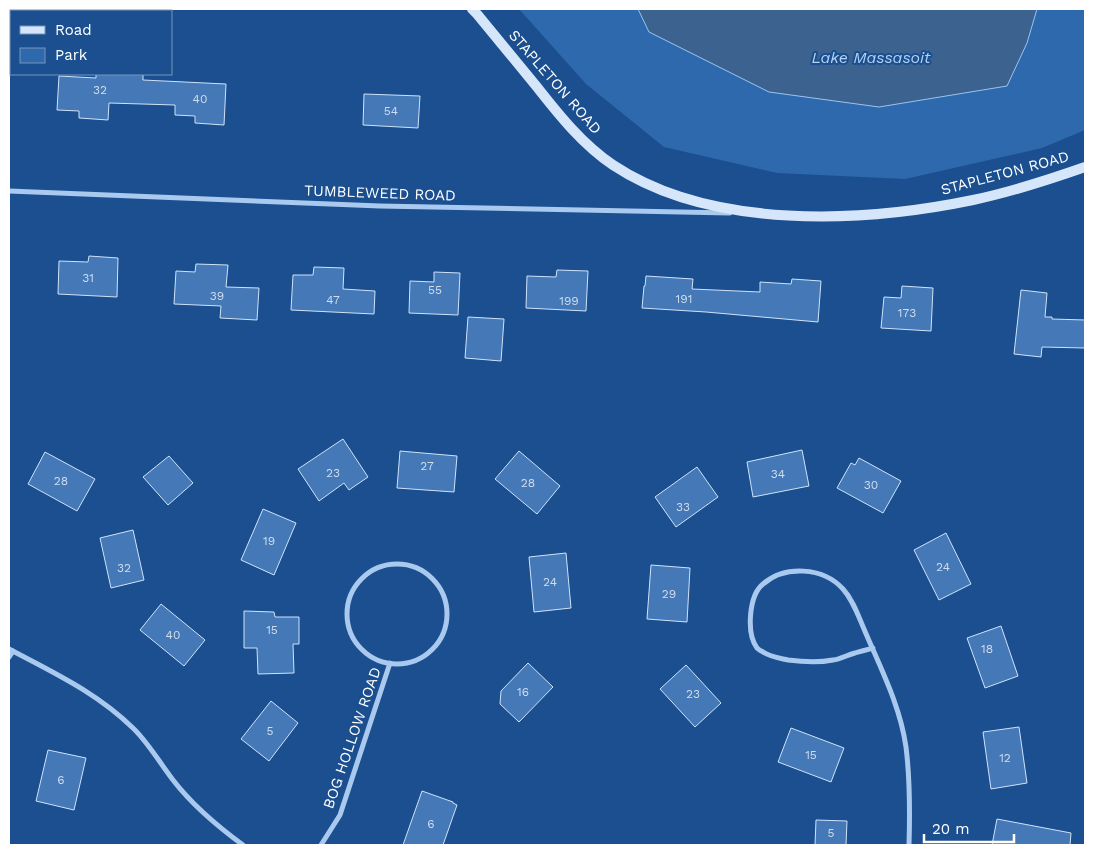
<svg xmlns="http://www.w3.org/2000/svg" width="1094" height="854" font-family="'Work Sans',sans-serif">
<style>
.green{fill:#2e69ad}
.water{fill:#3c6290;stroke:#9cc4f0}
.building{fill:#4478b7;stroke:#cfe3fa}
.lines{fill:none;stroke-linecap:round;stroke-linejoin:round}
.street{stroke:#a9c9ee;stroke-width:5}
.secondary{stroke:#d6e6fa;stroke-width:10}
.labels{text-anchor:middle;dominant-baseline:central;stroke-width:4;stroke-linejoin:round;paint-order:stroke}
.number-label{font-size:12px;fill:#d0dded}
.street-label{font-size:15px;fill:#fff;stroke:#1b4f8f}
.water-label{font-size:16px;font-style:italic;fill:#b5d3f5;stroke:#1b4f8f}
</style>
<rect width="100%" height="100%" fill="#1b4f8f"/>
<path class="green" d="M 519,9 L 638,9 L 649,32 L 1027,43 L 1037,9 L 1085,9 L 1085,130 L 1042,148 L 905,179 L 777,173 L 664,147 L 586,84 Z"/>
<path class="water" d="M 638,9 L 1037,9 L 1027,43 L 1007,86 L 879,107 L 769,92 L 649,32 Z"/>
<g class="building">
<path d="M 96,74 L 143,74 L 143,80 L 226,84 L 224,125 L 195,123 L 195,116 L 175,115 L 175,105 L 109,103 L 108,120 L 79,118 L 79,111 L 57,110 L 59,76 L 96,78 Z"/>
<path d="M 364,94 L 420,96 L 418,128 L 363,125 Z"/>
<path d="M 89,256 L 118,258 L 117,297 L 58,294 L 59,261 L 88,262 Z"/>
<path d="M 196,264 L 228,265 L 226,287 L 259,288 L 257,320 L 220,318 L 221,306 L 174,304 L 176,271 L 195,272 Z"/>
<path d="M 314,267 L 344,268 L 343,289 L 375,291 L 374,314 L 291,310 L 293,275 L 313,275 Z"/>
<path d="M 557,270 L 588,271 L 586,311 L 526,308 L 527,276 L 556,277 Z"/>
<path d="M 434,272 L 460,273 L 458,315 L 409,313 L 410,281 L 434,282 Z"/>
<path d="M 646,276 L 693,279 L 692,289 L 760,292 L 760,282 L 791,284 L 792,279 L 821,281 L 818,322 L 706,312 L 642,308 L 644,286 L 645,286 Z"/>
<path d="M 902,286 L 933,288 L 931,331 L 881,328 L 884,297 L 901,298 Z"/>
<path d="M 1021,290 L 1047,293 L 1045,317 L 1052,317 L 1052,319 L 1085,320 L 1085,348 L 1042,347 L 1041,357 L 1014,354 Z"/>
<path d="M 468,317 L 504,319 L 501,361 L 465,358 Z"/>
<path d="M 343,439 L 368,477 L 349,490 L 344,483 L 319,501 L 298,469 Z"/>
<path d="M 802,450 L 809,486 L 753,497 L 747,462 Z"/>
<path d="M 400,451 L 457,456 L 454,492 L 397,488 Z"/>
<path d="M 519,451 L 560,486 L 537,514 L 495,479 Z"/>
<path d="M 45,452 L 95,479 L 77,511 L 28,484 Z"/>
<path d="M 169,456 L 193,483 L 168,505 L 143,477 Z"/>
<path d="M 859,458 L 901,481 L 883,513 L 837,488 L 851,463 L 855,465 Z"/>
<path d="M 697,467 L 718,497 L 676,527 L 655,497 Z"/>
<path d="M 263,509 L 296,523 L 274,575 L 241,560 Z"/>
<path d="M 133,530 L 144,580 L 111,588 L 100,538 Z"/>
<path d="M 946,533 L 971,584 L 939,600 L 914,550 Z"/>
<path d="M 566,553 L 571,608 L 534,612 L 529,557 Z"/>
<path d="M 651,565 L 690,568 L 687,622 L 647,619 Z"/>
<path d="M 161,604 L 205,640 L 184,666 L 140,630 Z"/>
<path d="M 244,611 L 274,612 L 275,617 L 299,617 L 299,644 L 293,644 L 294,673 L 258,674 L 257,648 L 244,648 Z"/>
<path d="M 1001,626 L 1018,676 L 985,688 L 967,638 Z"/>
<path d="M 528,663 L 553,687 L 519,722 L 500,704 L 501,691 Z"/>
<path d="M 686,665 L 721,703 L 695,727 L 660,689 Z"/>
<path d="M 271,701 L 298,723 L 269,761 L 241,739 Z"/>
<path d="M 1019,727 L 1027,783 L 991,789 L 983,732 Z"/>
<path d="M 791,728 L 844,748 L 831,782 L 778,762 Z"/>
<path d="M 48,750 L 86,758 L 74,810 L 36,801 Z"/>
<path d="M 422,791 L 453,802 L 453,803 L 457,805 L 443,845 L 403,845 Z"/>
<path d="M 997,819 L 1071,833 L 1070,845 L 992,845 Z"/>
<path d="M 816,820 L 847,821 L 846,845 L 815,845 Z"/>
</g>
<g class="lines">
<g class="street">
<path d="M 9,191 L 380,206 L 730,213"/>
<circle cx="397" cy="614" r="50"/>
<path d="M 873,648 C 867,650 861,651 855,653 C 847,655 841,659 833,660 C 818,663 803,662 788,660 C 779,658 770,657 763,652 C 761,651 758,649 757,648 C 746,633 749,595 763,584 C 785,565 823,567 843,589 C 853,600 858,615 864,629 C 880,667 900,705 906,747 C 910,779 910,812 909,845"/>
<path d="M 9,649 C 54,673 96,692 134,729 C 149,744 160,763 173,780 C 193,806 217,826 243,845"/>
<path d="M 9,657 L 13,651"/>
<path d="M 321,845 L 340,815 L 390,663"/>
</g>
<path class="secondary" d="M 472,9 L 477,14 C 497,38 517,63 537,87 C 559,115 583,145 613,165 C 711,230 862,223 973,200 C 1011,192 1048,180 1085,167"/>
</g>
<g class="labels">
<g class="number-label">
<text x="100" y="90">32</text>
<text x="200" y="99">40</text>
<text x="391" y="111">54</text>
<text x="88" y="278">31</text>
<text x="435" y="290">55</text>
<text x="217" y="296">39</text>
<text x="684" y="299">191</text>
<text x="333" y="300">47</text>
<text x="569" y="301">199</text>
<text x="907" y="313">173</text>
<text x="427" y="466">27</text>
<text x="333" y="473">23</text>
<text x="778" y="474">34</text>
<text x="61" y="481">28</text>
<text x="528" y="483">28</text>
<text x="871" y="485">30</text>
<text x="683" y="507">33</text>
<text x="269" y="541">19</text>
<text x="943" y="567">24</text>
<text x="124" y="568">32</text>
<text x="550" y="582">24</text>
<text x="669" y="594">29</text>
<text x="272" y="630">15</text>
<text x="173" y="635">40</text>
<text x="987" y="649">18</text>
<text x="523" y="692">16</text>
<text x="693" y="694">23</text>
<text x="270" y="731">5</text>
<text x="811" y="755">15</text>
<text x="1005" y="758">12</text>
<text x="61" y="780">6</text>
<text x="431" y="824">6</text>
<text x="831" y="833">5</text>
</g>
<g class="street-label">
<text transform="translate(555 82) rotate(49)">STAPLETON ROAD</text>
<text transform="translate(1005 173) rotate(-15)">STAPLETON ROAD</text>
<text transform="translate(380 193) rotate(2)">TUMBLEWEED ROAD</text>
<text transform="translate(352 738) rotate(-71)">BOG HOLLOW ROAD</text>
</g>
<g class="water-label">
<text x="871" y="57">Lake Massasoit</text>
</g>
</g>
<rect width="1094" height="854" fill="none" stroke="#ffffff" stroke-width="20"/>
<rect x="10" y="10" width="162" height="65" fill="#1b4f8f" stroke="#7695bc"/>
<rect x="20" y="26" width="25" height="8" fill="#d6e6fa" stroke="#7695bc"/>
<text x="55" y="35" font-size="15" fill="#ffffff">Road</text>
<rect x="20" y="48" width="25" height="15" fill="#2e69ad" stroke="#7695bc"/>
<text x="55" y="60" font-size="15" fill="#ffffff">Park</text>
<path d="M924 834v8h90v-8" fill="none" stroke="#ffffff" stroke-width="2.5"/>
<text x="932" y="834" font-size="15" fill="#ffffff" stroke="#1b4f8f" stroke-width="4" paint-order="stroke">20 m</text>
</svg>
